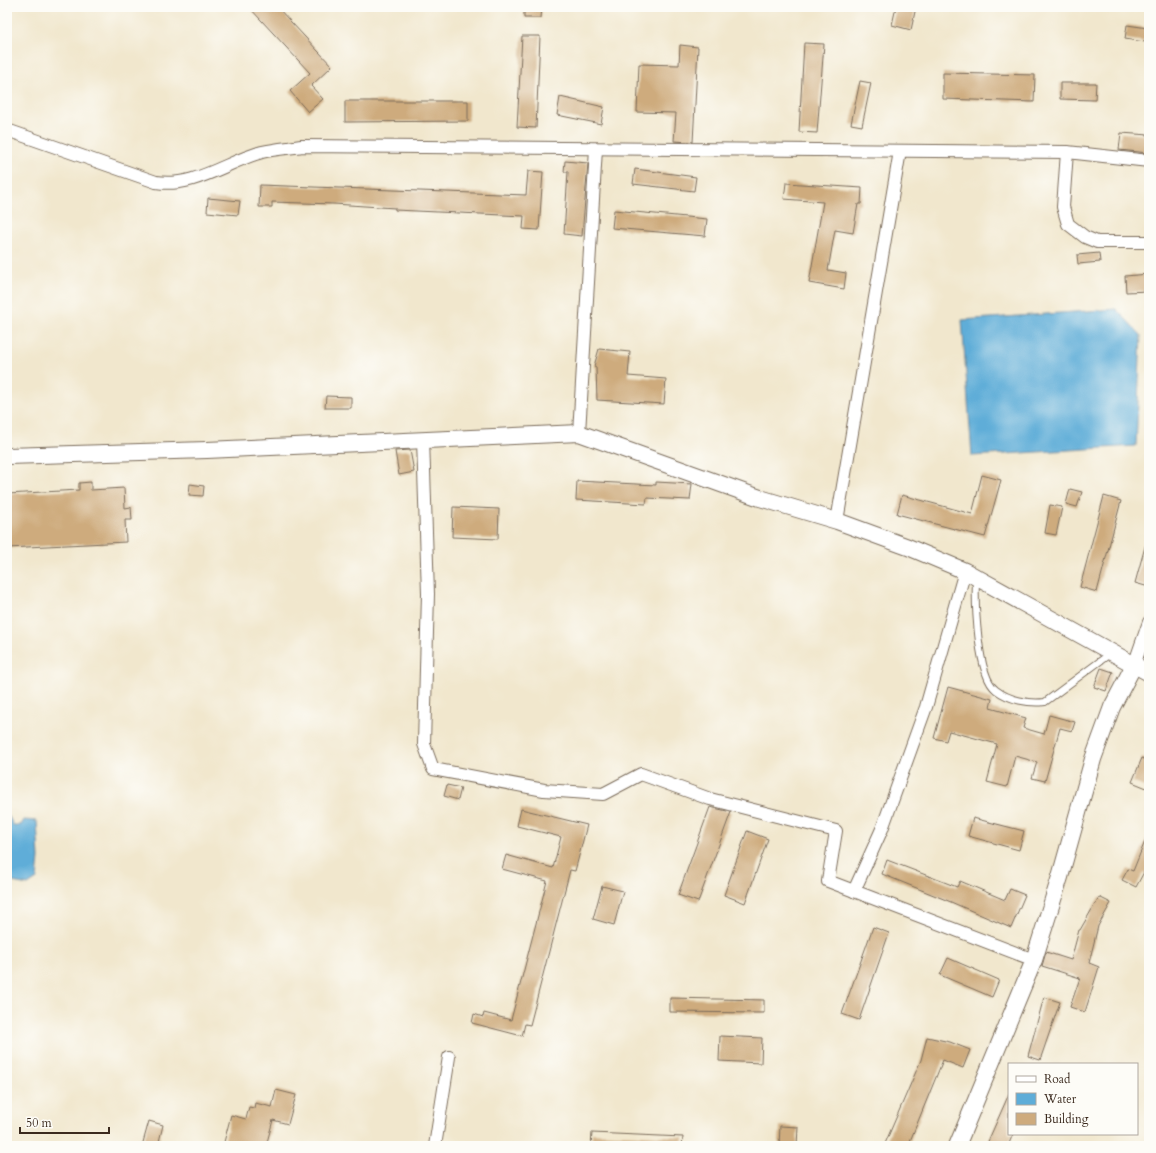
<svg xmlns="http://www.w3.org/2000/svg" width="1156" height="1153" font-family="Cardo,serif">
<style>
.water{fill:#5eadd8;stroke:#4c6c7b}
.building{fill:#ceab7d}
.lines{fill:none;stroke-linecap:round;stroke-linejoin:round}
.lane-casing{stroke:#7b6c5b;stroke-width:8}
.street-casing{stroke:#7b6c5b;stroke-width:14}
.secondary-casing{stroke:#7b6c5b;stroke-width:18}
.lane{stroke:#fff;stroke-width:6}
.street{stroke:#fff;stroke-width:12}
.secondary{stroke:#fff;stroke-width:16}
</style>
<rect width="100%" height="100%" fill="#fdfcf7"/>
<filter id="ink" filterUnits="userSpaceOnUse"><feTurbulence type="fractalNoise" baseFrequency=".025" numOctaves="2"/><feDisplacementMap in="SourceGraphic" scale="8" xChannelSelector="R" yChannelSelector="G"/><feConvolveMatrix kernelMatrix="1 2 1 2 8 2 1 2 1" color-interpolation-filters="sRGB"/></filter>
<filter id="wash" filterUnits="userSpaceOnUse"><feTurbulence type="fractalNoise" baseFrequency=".012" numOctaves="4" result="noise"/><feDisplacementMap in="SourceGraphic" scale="16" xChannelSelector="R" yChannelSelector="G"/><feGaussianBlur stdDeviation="0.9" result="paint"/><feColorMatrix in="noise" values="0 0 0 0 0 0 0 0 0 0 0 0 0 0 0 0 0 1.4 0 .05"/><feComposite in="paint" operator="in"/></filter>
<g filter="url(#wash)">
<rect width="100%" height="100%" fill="#f1e7cd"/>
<g class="water">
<path d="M 1116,309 L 1141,335 L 1136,446 L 972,456 L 962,320 Z"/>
<path d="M 7,813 L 13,825 L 21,825 L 24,820 L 37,821 L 39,858 L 37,879 L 28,885 L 7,881 Z"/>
</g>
<g id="blocks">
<g class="building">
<path d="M 249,7 L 277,7 L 332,66 L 311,86 L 323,99 L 308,112 L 290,91 L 310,73 Z"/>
<path d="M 524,7 L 542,7 L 541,18 L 524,18 Z"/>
<path d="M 896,7 L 916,7 L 911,30 L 892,25 Z"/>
<path d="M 1127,25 L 1148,28 L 1145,42 L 1125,39 Z"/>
<path d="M 522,36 L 540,36 L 536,128 L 517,127 Z"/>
<path d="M 804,43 L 824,44 L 817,133 L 799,132 Z"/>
<path d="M 680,45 L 698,47 L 693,142 L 674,141 L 676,113 L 637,112 L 639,64 L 679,65 Z"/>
<path d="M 943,73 L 1035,75 L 1034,102 L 943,99 Z"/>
<path d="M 860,81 L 871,83 L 862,126 L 851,124 Z"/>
<path d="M 1060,83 L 1096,83 L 1095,100 L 1060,99 Z"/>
<path d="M 560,97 L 604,107 L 601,124 L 557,115 Z"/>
<path d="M 345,101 L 468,101 L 468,121 L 345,122 Z"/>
<path d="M 1121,133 L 1149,135 L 1149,153 L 1119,150 Z"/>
<path d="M 565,161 L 588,163 L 582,236 L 564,234 L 568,172 L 564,172 Z"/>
<path d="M 635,169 L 696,177 L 694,191 L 633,184 Z"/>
<path d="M 528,171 L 543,172 L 539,230 L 523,229 L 524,216 L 395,210 L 395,208 L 334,204 L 272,202 L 272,207 L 259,207 L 260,185 L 526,195 Z"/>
<path d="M 786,183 L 862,188 L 861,204 L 858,204 L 853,233 L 835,230 L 828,270 L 846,273 L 844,289 L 809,283 L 823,202 L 784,199 Z"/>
<path d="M 208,198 L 240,201 L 238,215 L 207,212 Z"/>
<path d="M 614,210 L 707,219 L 705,236 L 612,228 Z"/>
<path d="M 1099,253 L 1100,262 L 1078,264 L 1077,255 Z"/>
<path d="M 1149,274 L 1149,291 L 1126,292 L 1125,276 Z"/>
<path d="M 599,349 L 630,352 L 628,376 L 666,379 L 664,404 L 597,400 L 596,367 L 594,366 Z"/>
<path d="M 326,396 L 351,397 L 351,408 L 325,408 Z"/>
<path d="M 410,450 L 414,472 L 399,475 L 395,451 Z"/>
<path d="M 982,475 L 1001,480 L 985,537 L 897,514 L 902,495 L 972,514 Z"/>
<path d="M 577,481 L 656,485 L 656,482 L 692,484 L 690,500 L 647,498 L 646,504 L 576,500 Z"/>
<path d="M 91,482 L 91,490 L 124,488 L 125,508 L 131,507 L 132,520 L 125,520 L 126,542 L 7,548 L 7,494 L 79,490 L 79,483 Z"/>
<path d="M 190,484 L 204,486 L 203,496 L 189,495 Z"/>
<path d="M 1070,489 L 1082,492 L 1077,507 L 1066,504 Z"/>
<path d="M 1104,496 L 1121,501 L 1097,592 L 1080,587 Z"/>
<path d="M 1050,505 L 1062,507 L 1056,535 L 1045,533 Z"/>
<path d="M 453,507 L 499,509 L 498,539 L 452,537 Z"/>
<path d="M 1146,543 L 1149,543 L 1149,587 L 1135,583 Z"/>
<path d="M 1101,668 L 1113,672 L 1106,691 L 1094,687 Z"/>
<path d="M 948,687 L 992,699 L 990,708 L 1026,718 L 1023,728 L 1044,734 L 1049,715 L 1075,722 L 1072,731 L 1060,728 L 1045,781 L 1032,778 L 1037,762 L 1015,756 L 1007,787 L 987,782 L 997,744 L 949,731 L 946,741 L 934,738 Z"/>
<path d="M 1142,758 L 1149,761 L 1149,789 L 1132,782 Z"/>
<path d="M 447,785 L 461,788 L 458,800 L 444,796 Z"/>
<path d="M 710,807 L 731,812 L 698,902 L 678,895 Z"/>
<path d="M 521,809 L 587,825 L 575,871 L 570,870 L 530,1025 L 525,1024 L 522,1036 L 472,1023 L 474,1014 L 483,1017 L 484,1013 L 511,1020 L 547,881 L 502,869 L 506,855 L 553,868 L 561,837 L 517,826 Z"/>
<path d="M 973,818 L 1024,831 L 1019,850 L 968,836 Z"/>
<path d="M 747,831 L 768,839 L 745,903 L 724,895 Z"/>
<path d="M 1148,834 L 1149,863 L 1146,873 L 1144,872 L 1136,887 L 1122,880 L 1128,869 L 1133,871 Z"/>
<path d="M 887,860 L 957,887 L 960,881 L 1005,900 L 1010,889 L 1025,895 L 1011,928 L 951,902 L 882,874 Z"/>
<path d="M 602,886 L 623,891 L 614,925 L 593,919 Z"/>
<path d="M 1099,897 L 1111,903 L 1098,926 L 1089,963 L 1099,967 L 1085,1012 L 1070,1007 L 1080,978 L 1042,966 L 1046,952 L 1071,960 L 1079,930 L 1080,930 Z"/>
<path d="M 873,927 L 889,933 L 859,1020 L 842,1014 Z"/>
<path d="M 948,958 L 999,980 L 992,997 L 940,975 Z"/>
<path d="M 1044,997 L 1060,1002 L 1040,1060 L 1028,1056 Z"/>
<path d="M 670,998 L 764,1000 L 764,1013 L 670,1012 Z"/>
<path d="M 720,1036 L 762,1038 L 761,1063 L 719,1061 Z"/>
<path d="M 927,1037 L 950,1042 L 970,1050 L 963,1068 L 943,1060 L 908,1146 L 884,1146 L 921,1060 Z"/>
<path d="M 276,1090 L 296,1095 L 288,1124 L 273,1120 L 266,1146 L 223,1146 L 231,1115 L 246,1119 L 249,1107 L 254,1108 L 255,1103 L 272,1107 Z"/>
<path d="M 1009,1094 L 1009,1134 L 1013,1134 L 1008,1146 L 986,1146 Z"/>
<path d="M 149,1121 L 163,1125 L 158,1146 L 142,1146 Z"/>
<path d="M 780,1126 L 798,1127 L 797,1146 L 779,1146 Z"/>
<path d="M 592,1133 L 683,1137 L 682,1146 L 591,1145 Z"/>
</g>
</g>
</g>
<g filter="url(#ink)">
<use href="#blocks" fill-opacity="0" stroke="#7b6c5b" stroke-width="1"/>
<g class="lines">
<defs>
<path id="lane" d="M 976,580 C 975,602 977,676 996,690 C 1009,700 1029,704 1045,702 L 1111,653"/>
<g id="street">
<path d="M 7,130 L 156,182 C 194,188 226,162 262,152 C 275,149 289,148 302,146 L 1067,152 L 1149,161"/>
<path d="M 1067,152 L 1063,207 L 1068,224 L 1085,237 L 1097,242 L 1149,242"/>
<path d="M 579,433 L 596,149"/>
<path d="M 423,439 L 428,594 L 424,744 L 433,769 L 544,790 L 603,794 L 641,774 L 710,799 L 836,831 L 828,881 L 1034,960"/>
<path d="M 837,521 L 900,151"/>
<path d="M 1134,665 L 1149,622"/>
<path d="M 854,891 L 882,829 L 926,707 L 965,571"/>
<path d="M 435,1146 L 449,1057"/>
</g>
<g id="secondary">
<path d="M 7,456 L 207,450 L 579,433 L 760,498 L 837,521 L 908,547 L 965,571 L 1149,673"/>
<path d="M 957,1146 L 1034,960 L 1060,877 L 1093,759 L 1112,707 L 1134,665"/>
</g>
</defs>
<use href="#lane" class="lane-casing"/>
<use href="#street" class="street-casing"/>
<use href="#secondary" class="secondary-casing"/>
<use href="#lane" class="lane"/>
<use href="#street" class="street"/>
<use href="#secondary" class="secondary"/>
</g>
</g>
<rect width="1156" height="1153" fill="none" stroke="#fdfcf7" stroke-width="24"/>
<rect x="1008" y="1063" width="130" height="72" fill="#fdfcf7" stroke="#afa8a0"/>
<rect x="1016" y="1076" width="20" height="6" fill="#ffffff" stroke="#afa8a0"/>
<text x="1044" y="1083" font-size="12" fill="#3b2a1e">Road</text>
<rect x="1016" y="1093" width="20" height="12" fill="#5eadd8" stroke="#afa8a0"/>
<text x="1044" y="1103" font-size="12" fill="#3b2a1e">Water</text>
<rect x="1016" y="1113" width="20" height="12" fill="#ceab7d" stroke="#afa8a0"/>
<text x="1044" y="1123" font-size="12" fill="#3b2a1e">Building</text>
<path d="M20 1127v6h89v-6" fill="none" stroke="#3b2a1e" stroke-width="2"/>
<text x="26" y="1127" font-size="12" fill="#3b2a1e" stroke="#fdfcf7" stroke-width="3" paint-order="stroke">50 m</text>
</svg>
